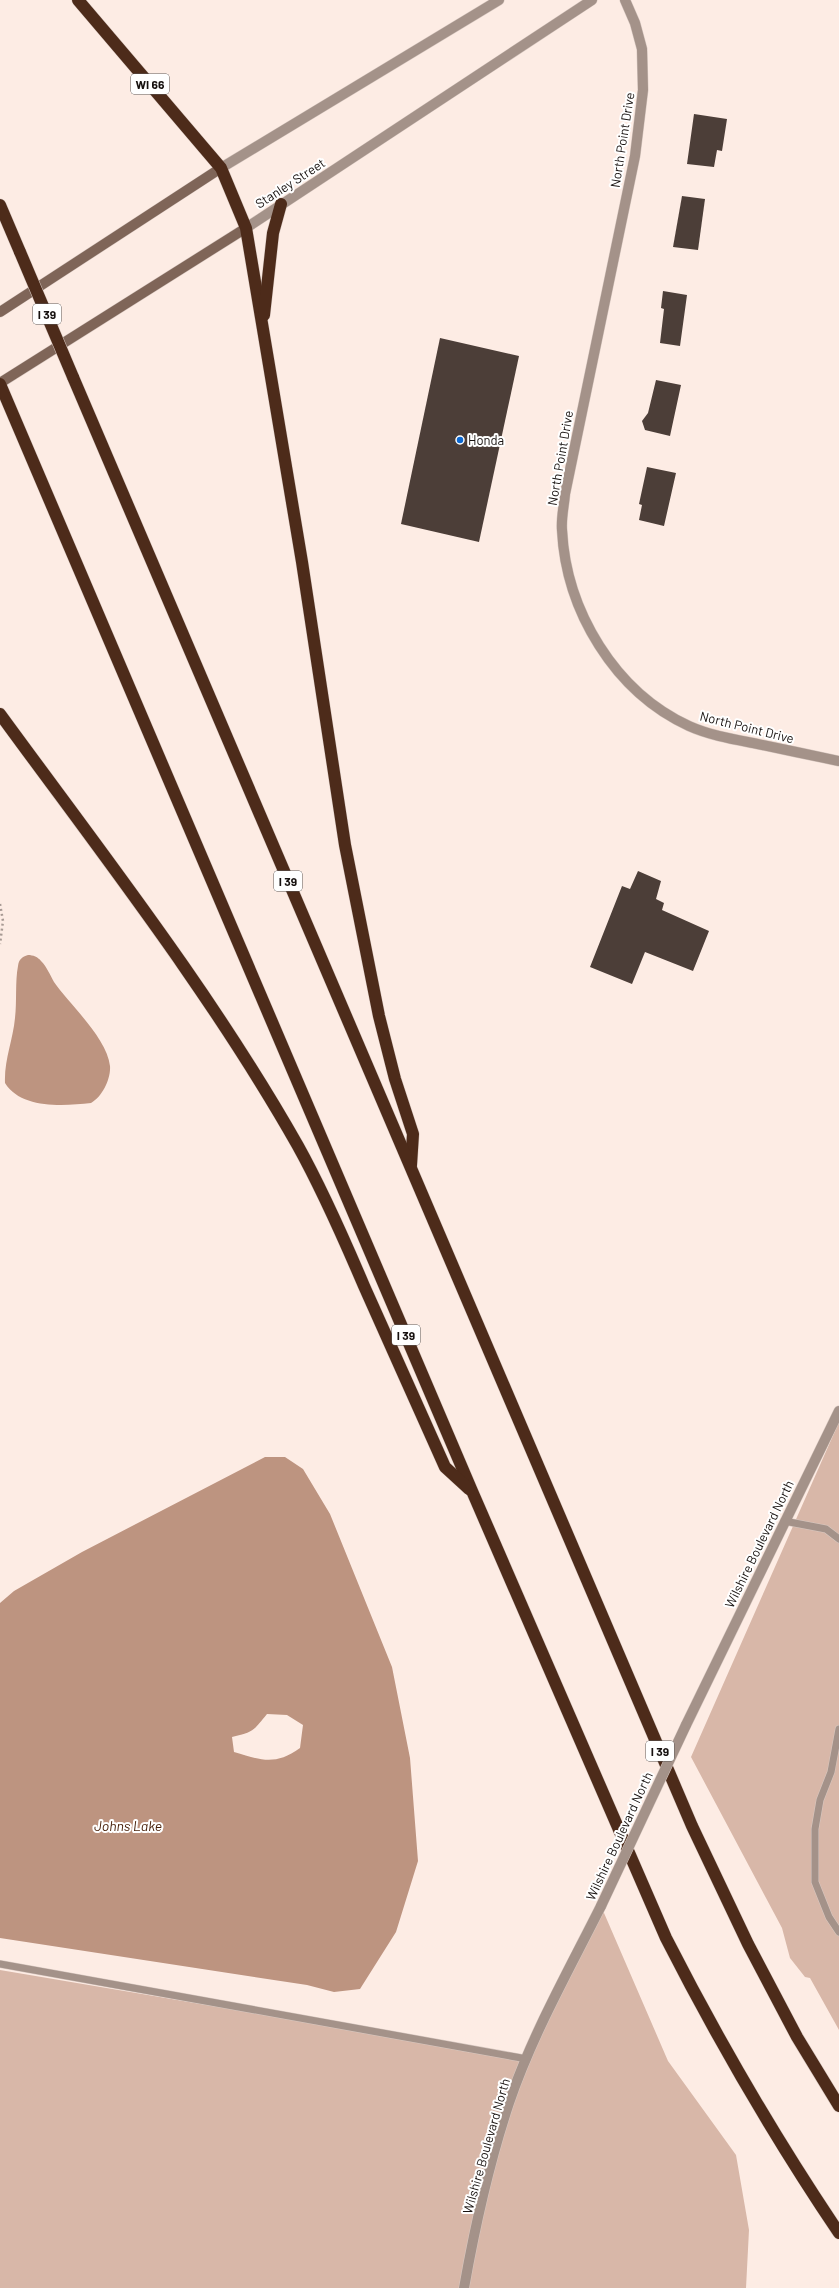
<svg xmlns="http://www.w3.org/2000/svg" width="839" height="2288" font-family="Barlow,sans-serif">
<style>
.green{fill:#d8b7a8}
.water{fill:#bd9480;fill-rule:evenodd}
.building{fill:#4c3e38}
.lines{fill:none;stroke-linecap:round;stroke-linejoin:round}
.service-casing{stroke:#d8c9c2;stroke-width:8}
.minor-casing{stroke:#d8c9c2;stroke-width:11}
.tertiary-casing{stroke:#d8c9c2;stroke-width:11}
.secondary-casing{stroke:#d8c9c2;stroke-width:11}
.motorway-casing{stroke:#d8c9c2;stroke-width:13}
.path{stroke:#a79a94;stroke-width:2.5;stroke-dasharray:2 3;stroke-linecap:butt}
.service{stroke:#a49289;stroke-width:7}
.minor{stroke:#a49289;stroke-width:10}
.tertiary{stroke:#a49289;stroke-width:10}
.secondary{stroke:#7f6558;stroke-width:10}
.motorway{stroke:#4d2b1a;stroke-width:12}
.minor-bridge-casing{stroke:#d8c9c2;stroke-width:11;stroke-linecap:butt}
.motorway-bridge-casing{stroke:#d8c9c2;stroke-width:13;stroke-linecap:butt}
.minor-bridge{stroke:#a49289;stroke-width:10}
.motorway-bridge{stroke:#4d2b1a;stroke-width:12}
.poi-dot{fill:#0c68d1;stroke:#fff;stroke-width:1.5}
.labels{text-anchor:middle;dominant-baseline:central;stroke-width:4;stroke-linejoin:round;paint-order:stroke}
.shield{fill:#fff;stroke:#5d5857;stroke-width:1}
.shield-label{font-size:12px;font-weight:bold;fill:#17110f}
.street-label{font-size:13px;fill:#17110f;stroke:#fff}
.poi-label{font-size:13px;fill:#17110f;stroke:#fff;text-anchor:start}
.water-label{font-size:14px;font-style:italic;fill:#461e07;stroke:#fff}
</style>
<rect width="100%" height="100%" fill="#fdece4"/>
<g class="green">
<path d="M 839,1422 L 839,2030 L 810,1978 L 805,1977 L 790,1958 L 782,1928 L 691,1757 Z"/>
<path d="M 601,1906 L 668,2061 L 736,2155 L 749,2230 L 746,2288 L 0,2288 L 0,1970 L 527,2059 Z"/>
</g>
<g class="water">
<path d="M 28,955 C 33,955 38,957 41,961 C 47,967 50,975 54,982 C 70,1005 107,1038 110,1066 C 111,1079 102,1097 91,1103 C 63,1106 21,1109 5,1083 C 4,1060 13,1040 15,1018 C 17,1002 15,981 18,966 C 19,959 22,957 28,955 Z"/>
<path d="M 265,1457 L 285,1457 L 303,1469 L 330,1514 L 392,1667 L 410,1758 L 418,1861 L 396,1932 L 360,1989 L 334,1992 L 307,1985 L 0,1938 L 0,1603 L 14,1591 L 82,1552 ZM 267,1714 L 287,1715 L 303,1725 L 300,1748 C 275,1766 261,1760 234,1752 L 232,1737 C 254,1732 253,1731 267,1714 Z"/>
</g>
<g class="building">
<path d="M 694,114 L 727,119 L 722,151 L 717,150 L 714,167 L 687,164 Z"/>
<path d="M 682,196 L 705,199 L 698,250 L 673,247 Z"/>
<path d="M 663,291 L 687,295 L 680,346 L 660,343 L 664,309 L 661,308 Z"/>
<path d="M 440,338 L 519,356 L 479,542 L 401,524 Z"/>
<path d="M 656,380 L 681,385 L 670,436 L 645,430 L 642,421 L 648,413 Z"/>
<path d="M 647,467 L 676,473 L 664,526 L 639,520 L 642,505 L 639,504 Z"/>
<path d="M 638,871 L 661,881 L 656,899 L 664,903 L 662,910 L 709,931 L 693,971 L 645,952 L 632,984 L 590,967 L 622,886 L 630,889 Z"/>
</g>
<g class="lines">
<defs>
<g id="service">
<path d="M 784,1521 L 826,1529 L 839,1539"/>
<path d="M 839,1729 L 831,1772 L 820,1800 L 815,1829 L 815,1882 L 829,1917 L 839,1932"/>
<path d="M 0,1964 L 527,2059"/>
</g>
<g id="minor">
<path d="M 686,1725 L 839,1411"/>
<path d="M 464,2288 C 475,2226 489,2163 509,2103 C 532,2035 569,1970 601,1906"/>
</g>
<g id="tertiary">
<path d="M 625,0 L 635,23 L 642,49 L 643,90 L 635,156 L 565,494 C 564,506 561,518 562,530 C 566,611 615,692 689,726 C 709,735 732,739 753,743 C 782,749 810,755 839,761"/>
<path d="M 221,168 L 499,0"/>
<path d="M 246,228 L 592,0"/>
</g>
<g id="secondary">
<path d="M 0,312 L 221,168"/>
<path d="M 0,383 L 246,228"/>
</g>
<g id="motorway">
<path d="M 78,0 L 221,168 L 246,228 L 302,562 L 345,845 L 379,1016 L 395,1079 L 413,1134 L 411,1165"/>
<path d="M 0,205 L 20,252"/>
<path d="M 264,315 L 273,233 L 281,204"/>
<path d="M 73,377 L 692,1826 L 748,1944 L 797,2037 L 839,2106"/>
<path d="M 0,384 L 472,1491 L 666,1938 C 718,2040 775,2138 839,2233"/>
<path d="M 0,714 C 103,855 212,994 298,1146 C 323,1191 344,1239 364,1286 C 391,1346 418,1407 445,1467 L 469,1489"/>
</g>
</defs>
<use href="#service" class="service-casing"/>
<use href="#minor" class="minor-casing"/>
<use href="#tertiary" class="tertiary-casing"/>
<use href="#secondary" class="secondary-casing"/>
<use href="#motorway" class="motorway-casing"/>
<path class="path" d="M 0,904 L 3,921 L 0,944"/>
<use href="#service" class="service"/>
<use href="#minor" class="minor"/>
<use href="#tertiary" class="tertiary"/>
<use href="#secondary" class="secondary"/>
<use href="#motorway" class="motorway"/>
<defs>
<path id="minor-bridge" d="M 601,1906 L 686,1725"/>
<path id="motorway-bridge" d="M 20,252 L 73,377"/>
</defs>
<use href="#minor-bridge" class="minor-bridge-casing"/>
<use href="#motorway-bridge" class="motorway-bridge-casing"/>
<use href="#minor-bridge" class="minor-bridge"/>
<use href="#motorway-bridge" class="motorway-bridge"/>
</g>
<circle class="poi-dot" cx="460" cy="440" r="4"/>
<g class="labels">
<g class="shield">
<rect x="131" y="74" width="38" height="20" rx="3"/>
<rect x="33" y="304" width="28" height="20" rx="3"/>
<rect x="274" y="871" width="28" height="20" rx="3"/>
<rect x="392" y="1325" width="28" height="20" rx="3"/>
<rect x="646" y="1741" width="28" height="20" rx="3"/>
</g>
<g class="shield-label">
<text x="150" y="84">WI 66</text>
<text x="47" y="314">I 39</text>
<text x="288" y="881">I 39</text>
<text x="406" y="1335">I 39</text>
<text x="660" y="1751">I 39</text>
</g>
<g class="street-label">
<text transform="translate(622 140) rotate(-81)">North Point Drive</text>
<text transform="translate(290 183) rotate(-33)">Stanley Street</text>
<text transform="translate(560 458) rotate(-80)">North Point Drive</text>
<text transform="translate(747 727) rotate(14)">North Point Drive</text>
<text transform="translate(759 1544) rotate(-64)">Wilshire Boulevard North</text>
<text transform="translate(619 1836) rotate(-65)">Wilshire Boulevard North</text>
<text transform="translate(486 2146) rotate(-74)">Wilshire Boulevard North</text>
</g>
<g class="poi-label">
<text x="468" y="440">Honda</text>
</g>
<g class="water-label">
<text x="128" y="1825">Johns Lake</text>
</g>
</g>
</svg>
